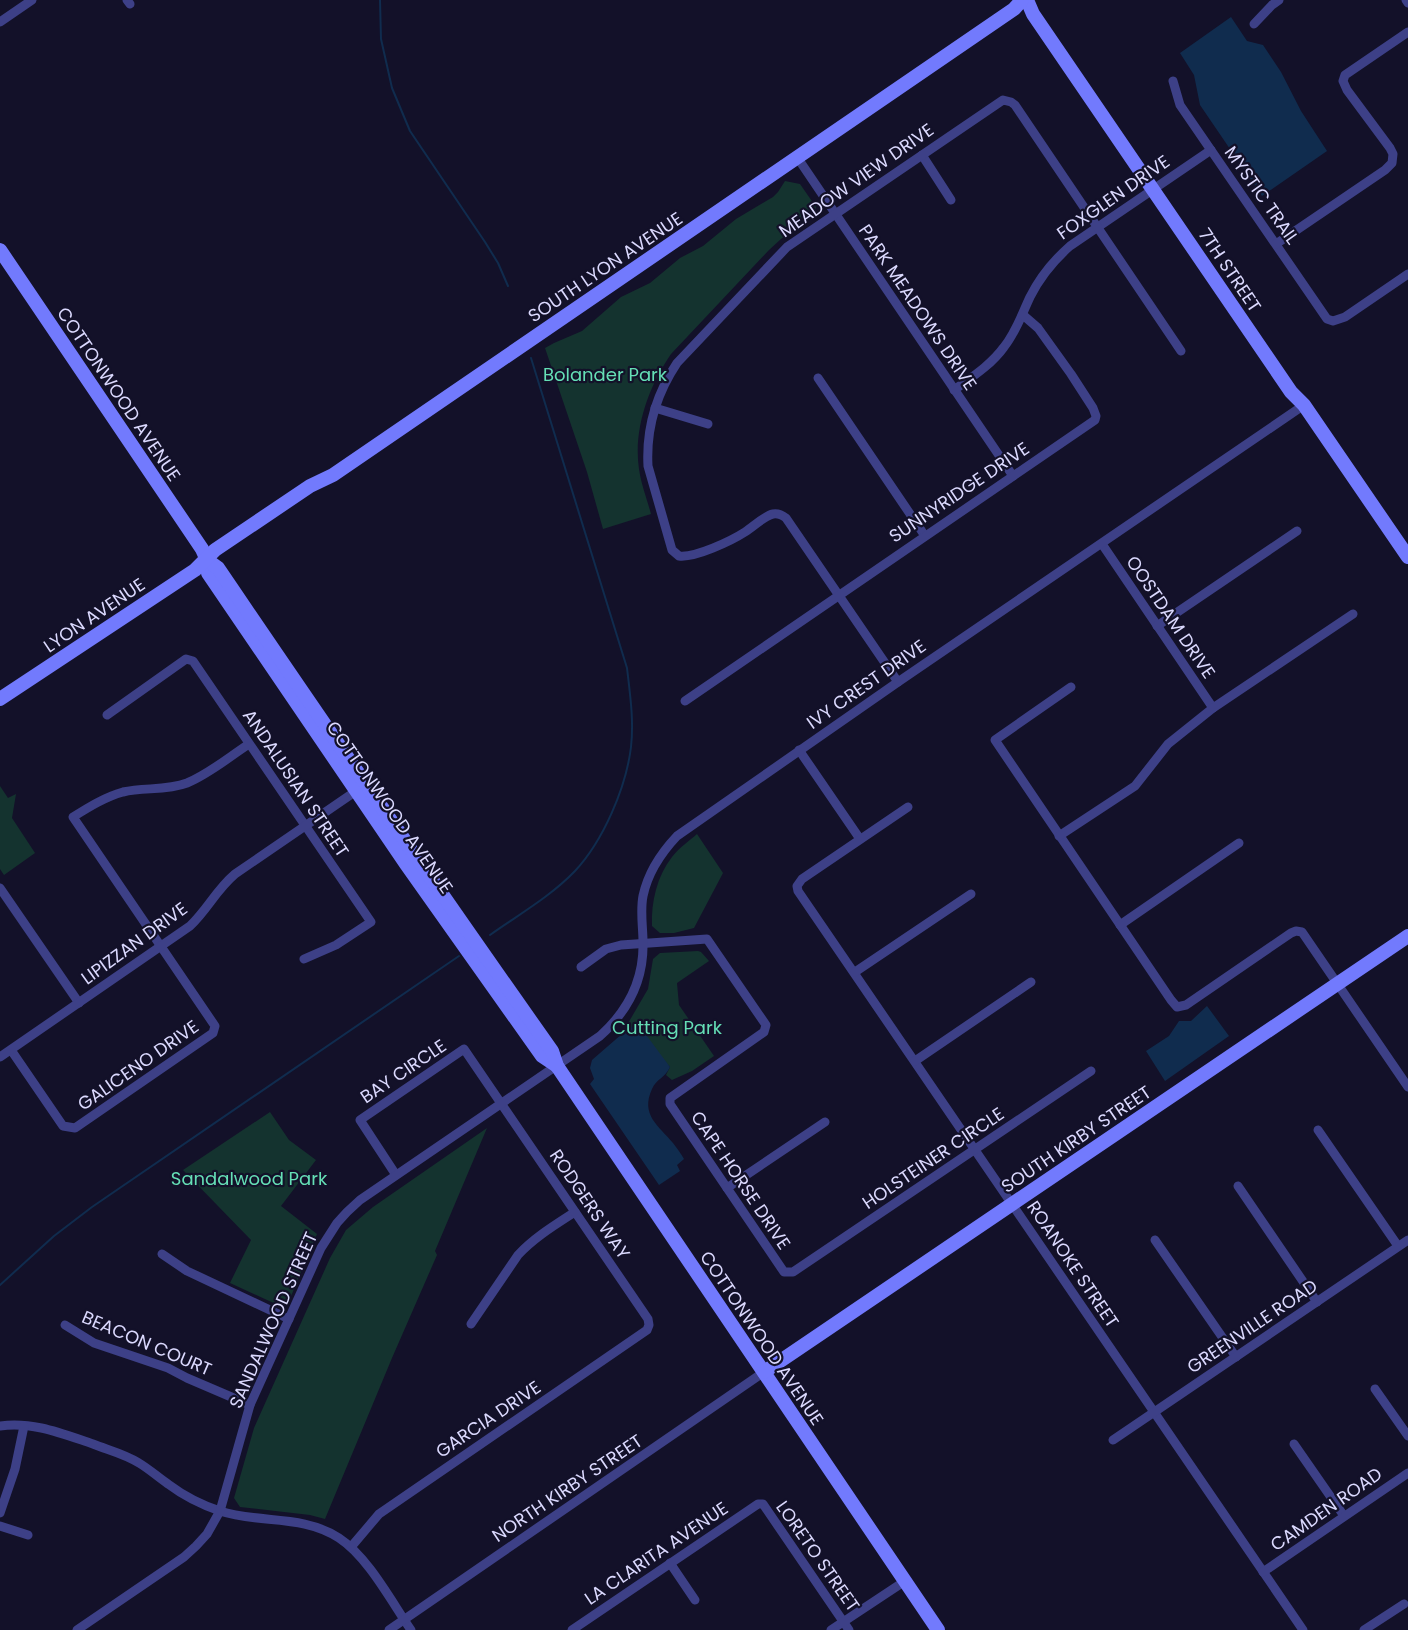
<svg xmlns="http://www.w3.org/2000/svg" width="1408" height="1630" font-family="Poppins,sans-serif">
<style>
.green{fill:#14332f}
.water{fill:#102c4e}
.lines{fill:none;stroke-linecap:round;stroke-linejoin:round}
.stream{stroke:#102c4e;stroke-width:2}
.street{stroke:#3d4087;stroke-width:9}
.secondary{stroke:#727afd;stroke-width:14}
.labels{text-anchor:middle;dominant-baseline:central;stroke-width:4.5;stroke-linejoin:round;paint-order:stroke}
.street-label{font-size:18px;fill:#dbd9fe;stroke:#131129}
.park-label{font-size:18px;fill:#65dfb6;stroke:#131129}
</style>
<rect width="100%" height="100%" fill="#131129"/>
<g class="green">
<path d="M 785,181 L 800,184 L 816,207 L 814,216 L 781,239 L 769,250 L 671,354 C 649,386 633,429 639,469 C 641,484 647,499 651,514 L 603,529 L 587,472 L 545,348 L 554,343 L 582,331 L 621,297 L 650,283 L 680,258 L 703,246 L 736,219 L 773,197 L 778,192 Z"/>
<path d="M 0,786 L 8,798 L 16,794 L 12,818 L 35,853 L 4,875 L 0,869 Z"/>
<path d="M 697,834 L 723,873 L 694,928 L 674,933 L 660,933 L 652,926 C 651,902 657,876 672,857 C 679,848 689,841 697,834 Z"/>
<path d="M 698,951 L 701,952 L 709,961 L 677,983 L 679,1005 L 714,1056 L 692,1071 L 672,1080 L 666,1075 L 670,1067 L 635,1027 L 630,1027 L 627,1025 L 648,989 L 653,959 L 660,953 Z"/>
<path d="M 270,1112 L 289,1140 L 316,1160 L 281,1206 L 317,1234 L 289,1301 L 278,1305 L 230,1283 L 251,1240 L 183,1170 Z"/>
<path d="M 487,1128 L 435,1251 L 437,1255 L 392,1358 L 325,1519 L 310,1515 L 240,1507 L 234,1498 L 254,1428 L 330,1258 L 346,1230 L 373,1207 Z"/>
</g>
<g class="water">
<path d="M 1231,17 L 1247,41 L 1263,45 L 1281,72 L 1301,111 L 1327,151 L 1262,196 L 1200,105 L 1194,75 L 1180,53 Z"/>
<path d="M 1207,1006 L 1229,1036 L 1165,1081 L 1146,1051 L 1169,1036 L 1179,1021 L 1191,1021 Z"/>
<path d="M 630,1027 L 641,1028 L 670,1067 C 665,1078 656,1079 652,1089 C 640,1115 659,1126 673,1143 C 677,1148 681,1154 684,1159 L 677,1165 L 680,1171 L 659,1185 L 590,1084 L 594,1079 L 590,1068 L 592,1060 Z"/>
</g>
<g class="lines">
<g class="stream">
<path d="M 380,0 L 381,39 L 392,88 L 410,131 L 485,242 L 498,263 L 508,286"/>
<path d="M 490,935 C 518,915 550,897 575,871 C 603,841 626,788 631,747 C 634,720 630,694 627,668 L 531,358"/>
<path d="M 0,1285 L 54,1236 L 92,1207 L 459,956"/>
</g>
<g class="street">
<path d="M 127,0 L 130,4"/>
<path d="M 1406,0 L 1408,3"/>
<path d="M 0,22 L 32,0"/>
<path d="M 1254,24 L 1272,5 L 1279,0"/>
<path d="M 1173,81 L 1180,105 L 1327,319 L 1333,321 L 1345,317 L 1408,274"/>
<path d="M 922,155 L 951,200"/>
<path d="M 797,157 L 1013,476"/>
<path d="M 1276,244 L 1385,170 L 1392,163 L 1393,154 L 1390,148 L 1347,90 L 1343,81 L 1345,75 L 1408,32"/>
<path d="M 818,378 L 925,536"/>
<path d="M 954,390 C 972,377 991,365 1004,347 C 1016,332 1022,314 1030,297 C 1040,277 1053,261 1070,246 L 1211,150"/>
<path d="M 655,408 L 708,424"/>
<path d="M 1102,544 L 1213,708"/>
<path d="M 1157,626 L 1297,531"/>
<path d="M 898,682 L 786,518 C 782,515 778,513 773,514 C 764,516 753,527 745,532 C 731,541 695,558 679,556 L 672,550 L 648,466 C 646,429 657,393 677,363 L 787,247 L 1003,100 L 1011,102 L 1015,105 L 1181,351"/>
<path d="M 1071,687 L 995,740 L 1171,1000 L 1177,1007 L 1186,1005 L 1291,933 L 1296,931 L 1302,932 L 1408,1087"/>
<path d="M 685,701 L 1095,420 L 1096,416 L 1093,408 L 1071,374 L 1038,328 L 1023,315"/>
<path d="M 107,715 L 186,659 L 193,661 L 371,922 L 336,945 L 304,959"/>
<path d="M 799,750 L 860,839"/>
<path d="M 908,807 L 802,879 L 797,886 L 798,891 L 1303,1630"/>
<path d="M 1059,836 L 1135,786 L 1168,744 L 1213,708 L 1353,614"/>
<path d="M 0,888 L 79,1003"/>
<path d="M 1120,925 L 1239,843"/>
<path d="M 581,967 L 606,949 L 621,945 L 707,939 L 766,1025 L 764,1032 L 670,1098 L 670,1104 L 784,1272 L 793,1272 L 1091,1071"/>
<path d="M 855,972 L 971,894"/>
<path d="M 11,1050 L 63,1126 L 75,1128 L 213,1033 L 215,1026 L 73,817 C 89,807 105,797 123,792 C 144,787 166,791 187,783 C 209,774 229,757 249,744"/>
<path d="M 0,1057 L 190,926 C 208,909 216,890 235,874 L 359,789"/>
<path d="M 915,1061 L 1031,982"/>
<path d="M 1318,1130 L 1398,1246"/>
<path d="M 1238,1186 L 1317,1302"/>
<path d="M 727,1188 L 825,1122"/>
<path d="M 1155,1240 L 1236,1357"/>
<path d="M 162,1254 L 187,1271 L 289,1319"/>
<path d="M 471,1324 L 518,1255 C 535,1237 555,1225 575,1212"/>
<path d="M 65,1325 L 94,1343 L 168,1368 L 187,1378 L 250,1405"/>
<path d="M 1375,1389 L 1408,1436"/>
<path d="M 0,1426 C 32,1421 63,1434 93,1444 C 108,1450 125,1454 139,1463 C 149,1469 158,1477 168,1484 C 184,1496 202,1505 220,1511 C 260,1524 302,1514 339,1538 C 368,1557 391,1601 411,1630"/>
<path d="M 1113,1440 L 1408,1240"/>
<path d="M 1294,1444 L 1344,1516"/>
<path d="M 0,1513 L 15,1469 L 24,1426"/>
<path d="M 0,1526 L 28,1535"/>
<path d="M 351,1547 L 379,1514 L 647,1330 L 649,1325 L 648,1319 L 464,1049 L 360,1120 L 396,1175"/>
<path d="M 670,1563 L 695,1600"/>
<path d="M 1263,1572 L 1408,1473"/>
<path d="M 77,1630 L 184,1557 L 196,1546 L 207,1534 L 220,1511 L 250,1405 L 321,1248 L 337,1223 L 347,1212 L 360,1200 L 600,1036 C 629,1010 644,980 643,942 C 643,927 640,911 643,896 C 648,872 661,853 677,836 L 898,682 L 1304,405"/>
<path d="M 389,1630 L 764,1372"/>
<path d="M 572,1630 L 758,1504 L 763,1504 L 849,1630"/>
<path d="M 831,1630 L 905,1581"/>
<path d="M 1364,1630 L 1404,1604"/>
</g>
<g class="secondary">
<path d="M 1027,0 L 1033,14 L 1291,392 L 1304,405 L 1408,557"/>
<path d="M 0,250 L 202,549 L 207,560 L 208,573 L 406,864 L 542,1056 L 557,1066"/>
<path d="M 207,560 L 218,568 C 328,730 439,891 552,1051 L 557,1066 L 938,1630"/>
<path d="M 0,699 L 195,570 L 215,550 L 310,486 L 333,475 L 1014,9 L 1022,0"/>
<path d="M 764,1372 L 1408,936"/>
</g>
</g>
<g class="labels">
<g class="street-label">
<text transform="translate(856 180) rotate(-35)">MEADOW VIEW DRIVE</text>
<text transform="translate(1262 195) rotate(55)">MYSTIC TRAIL</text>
<text transform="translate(1113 197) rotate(-35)">FOXGLEN DRIVE</text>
<text transform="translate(605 267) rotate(-34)">SOUTH LYON AVENUE</text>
<text transform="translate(1230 270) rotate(56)">7TH STREET</text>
<text transform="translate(918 307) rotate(56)">PARK MEADOWS DRIVE</text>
<text transform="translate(119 394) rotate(56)">COTTONWOOD AVENUE</text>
<text transform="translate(959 492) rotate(-34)">SUNNYRIDGE DRIVE</text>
<text transform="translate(94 615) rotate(-34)">LYON AVENUE</text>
<text transform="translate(1171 617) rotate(56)">OOSTDAM DRIVE</text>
<text transform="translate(866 684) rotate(-35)">IVY CREST DRIVE</text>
<text transform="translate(296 783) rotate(56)">ANDALUSIAN STREET</text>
<text transform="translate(390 807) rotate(55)">COTTONWOOD AVENUE</text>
<text transform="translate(134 943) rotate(-36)">LIPIZZAN DRIVE</text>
<text transform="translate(138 1065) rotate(-35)">GALICENO DRIVE</text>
<text transform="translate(403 1071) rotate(-34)">BAY CIRCLE</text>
<text transform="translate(1076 1139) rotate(-34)">SOUTH KIRBY STREET</text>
<text transform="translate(933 1158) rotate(-34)">HOLSTEINER CIRCLE</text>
<text transform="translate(741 1180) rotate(56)">CAPE HORSE DRIVE</text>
<text transform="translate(590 1204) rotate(56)">RODGERS WAY</text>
<text transform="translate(1073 1264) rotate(56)">ROANOKE STREET</text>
<text transform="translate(273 1320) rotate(-66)">SANDALWOOD STREET</text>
<text transform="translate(1252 1326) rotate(-34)">GREENVILLE ROAD</text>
<text transform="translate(762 1338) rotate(56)">COTTONWOOD AVENUE</text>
<text transform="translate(147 1343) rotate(23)">BEACON COURT</text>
<text transform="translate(488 1419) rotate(-34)">GARCIA DRIVE</text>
<text transform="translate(567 1488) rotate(-34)">NORTH KIRBY STREET</text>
<text transform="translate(1326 1509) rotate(-35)">CAMDEN ROAD</text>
<text transform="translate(656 1553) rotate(-34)">LA CLARITA AVENUE</text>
<text transform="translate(818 1556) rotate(55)">LORETO STREET</text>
</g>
<g class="park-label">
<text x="605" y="374">Bolander Park</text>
<text x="667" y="1027">Cutting Park</text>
<text x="249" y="1178">Sandalwood Park</text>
</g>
</g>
</svg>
